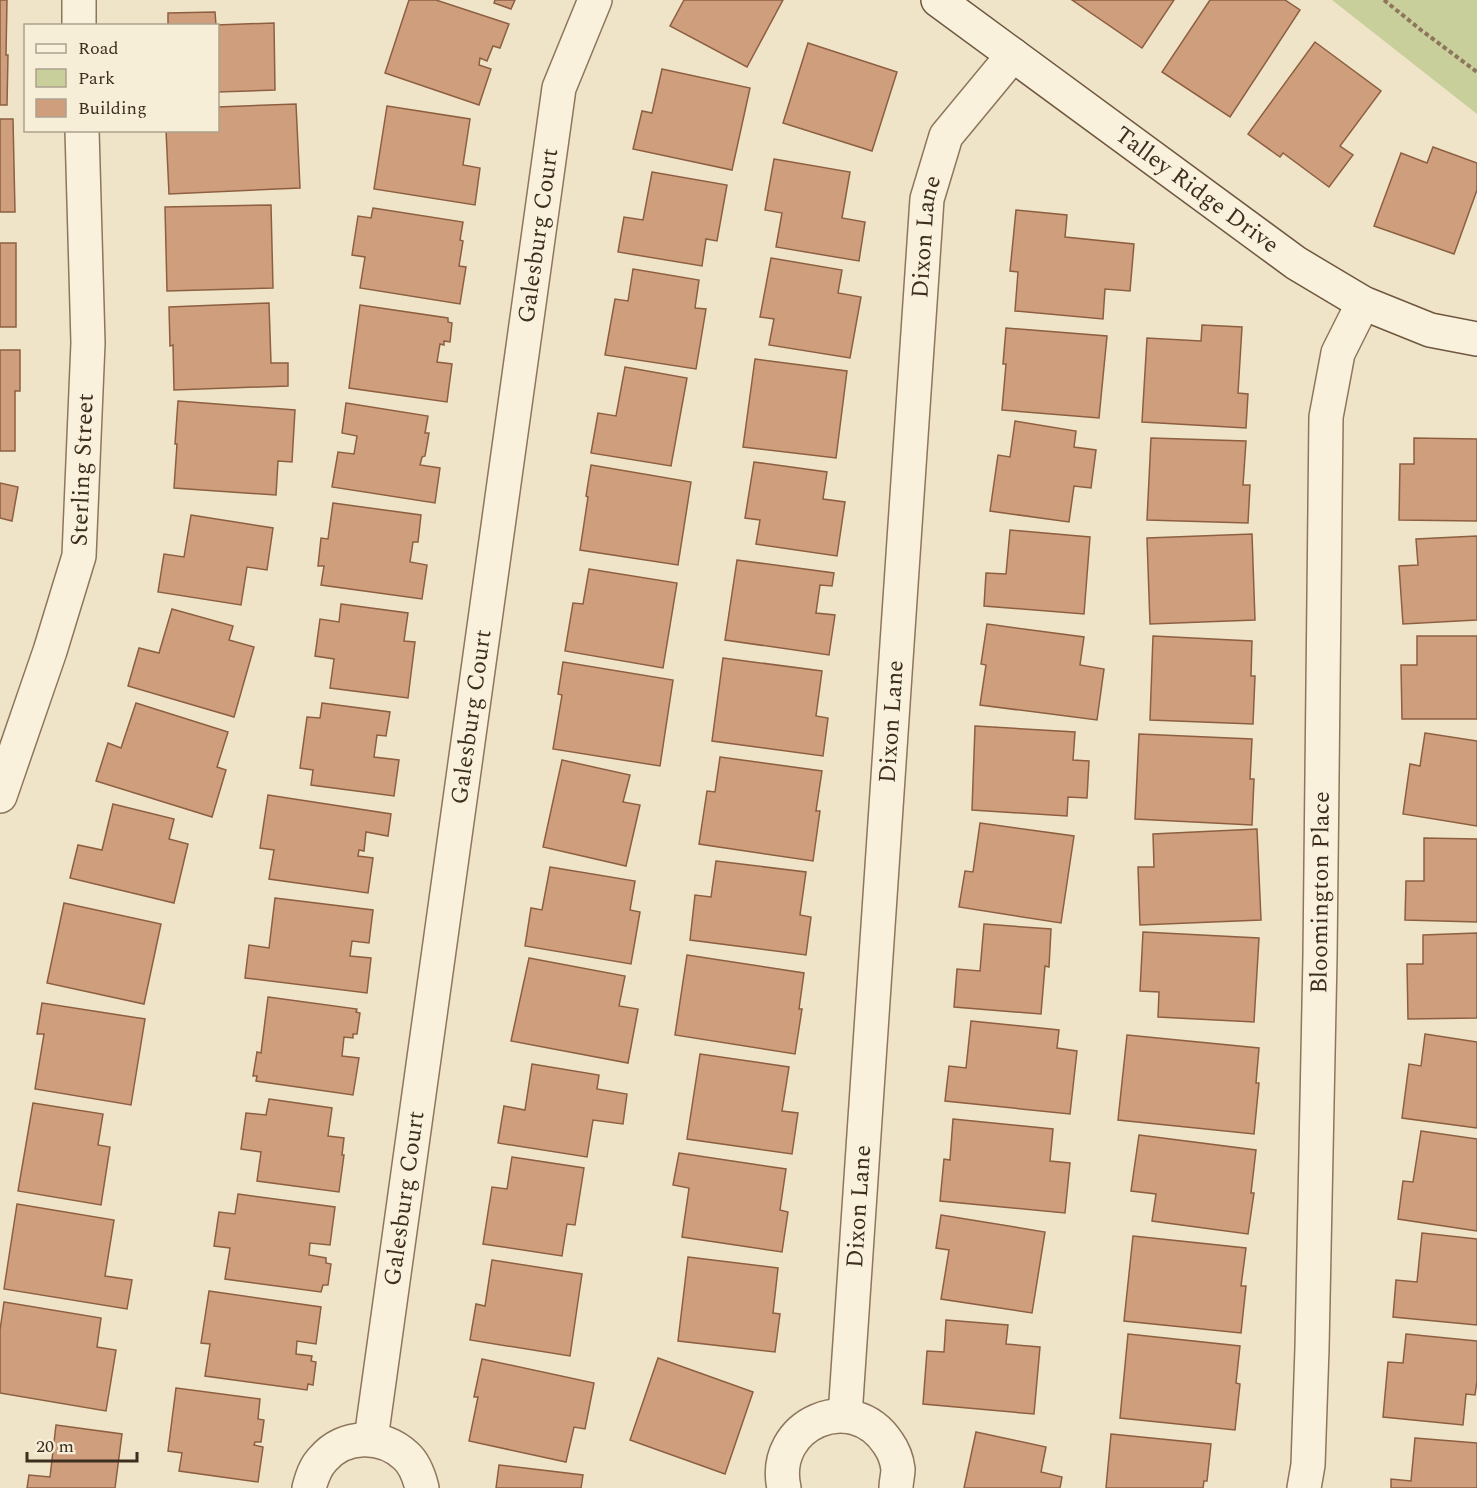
<svg xmlns="http://www.w3.org/2000/svg" width="1477" height="1488" font-family="Spectral,serif">
<style>
.green{fill:#c9cf9b}
.building{fill:#cf9f7d;stroke:#8d5f41;stroke-width:1.5}
.lines{fill:none;stroke-linecap:round;stroke-linejoin:round}
.street-casing{stroke:#8d765c;stroke-width:36}
.secondary-casing{stroke:#6f573f;stroke-width:36}
.path{stroke:#8d765c;stroke-width:4;stroke-dasharray:4.5 3;stroke-linecap:butt}
.street{stroke:#faf1dc;stroke-width:33}
.secondary{stroke:#faf1dc;stroke-width:33}
.labels{text-anchor:middle;dominant-baseline:central;stroke-width:4.5;stroke-linejoin:round;paint-order:stroke}
.street-label{font-size:24px;fill:#3d2e20;stroke:#f7eed8}
</style>
<rect width="100%" height="100%" fill="#f0e4c8"/>
<path class="green" d="M 1332,0 L 1477,0 L 1477,114 Z"/>
<g class="building">
<path d="M 0,0 L 7,0 L 6,55 L 8,55 L 7,105 L 0,105 Z"/>
<path d="M 409,0 L 436,0 L 509,24 L 500,48 L 493,46 L 487,61 L 480,58 L 479,65 L 491,69 L 479,105 L 385,73 Z"/>
<path d="M 495,0 L 515,0 L 511,9 L 494,3 Z"/>
<path d="M 684,0 L 783,0 L 747,67 L 670,26 Z"/>
<path d="M 1072,0 L 1174,0 L 1142,48 Z"/>
<path d="M 1210,0 L 1285,0 L 1300,10 L 1230,117 L 1162,72 Z"/>
<path d="M 215,12 L 216,25 L 274,23 L 275,90 L 218,92 L 218,26 L 168,26 L 168,13 Z"/>
<path d="M 1315,42 L 1381,91 L 1340,146 L 1353,155 L 1329,187 L 1283,153 L 1280,157 L 1248,134 Z"/>
<path d="M 808,43 L 897,72 L 872,151 L 783,123 Z"/>
<path d="M 662,69 L 750,88 L 732,170 L 633,149 L 642,111 L 652,113 Z"/>
<path d="M 296,104 L 300,188 L 169,194 L 166,130 L 218,130 L 218,107 Z"/>
<path d="M 387,106 L 470,119 L 463,165 L 480,168 L 475,205 L 374,189 Z"/>
<path d="M 0,119 L 13,119 L 15,212 L 0,212 Z"/>
<path d="M 1433,147 L 1477,163 L 1477,190 L 1454,254 L 1374,226 L 1401,153 L 1427,163 Z"/>
<path d="M 774,159 L 850,172 L 842,218 L 865,222 L 859,261 L 776,247 L 782,213 L 765,210 Z"/>
<path d="M 652,172 L 727,185 L 717,241 L 706,239 L 702,266 L 618,252 L 624,217 L 643,220 Z"/>
<path d="M 271,205 L 273,288 L 167,291 L 165,207 Z"/>
<path d="M 373,208 L 463,222 L 460,240 L 463,241 L 459,266 L 466,267 L 460,304 L 360,288 L 365,257 L 352,255 L 358,216 L 371,218 Z"/>
<path d="M 1016,210 L 1067,215 L 1065,237 L 1134,244 L 1130,291 L 1105,289 L 1103,319 L 1015,311 L 1018,272 L 1010,271 Z"/>
<rect x="0" y="243" width="16" height="84"/>
<path d="M 771,258 L 842,270 L 838,293 L 861,297 L 850,358 L 769,345 L 774,319 L 760,317 Z"/>
<path d="M 633,269 L 699,280 L 695,308 L 706,309 L 696,369 L 605,355 L 615,299 L 628,301 Z"/>
<path d="M 269,303 L 271,363 L 288,363 L 288,386 L 174,390 L 173,345 L 170,346 L 169,307 Z"/>
<path d="M 360,305 L 448,318 L 448,322 L 452,323 L 450,342 L 444,341 L 444,345 L 440,344 L 437,362 L 452,364 L 447,402 L 349,388 Z"/>
<path d="M 1202,325 L 1242,327 L 1238,393 L 1248,394 L 1246,428 L 1142,422 L 1147,338 L 1201,341 Z"/>
<path d="M 1006,328 L 1107,336 L 1099,418 L 1002,410 L 1006,364 L 1003,364 Z"/>
<path d="M 0,350 L 20,350 L 20,391 L 15,391 L 15,451 L 0,451 Z"/>
<path d="M 755,359 L 847,371 L 836,458 L 743,447 Z"/>
<path d="M 625,367 L 687,378 L 671,466 L 591,453 L 598,413 L 616,416 Z"/>
<path d="M 178,401 L 295,410 L 292,462 L 278,461 L 276,495 L 174,488 L 177,444 L 175,444 Z"/>
<path d="M 346,403 L 428,416 L 425,433 L 429,433 L 425,456 L 422,457 L 420,465 L 440,468 L 435,503 L 332,487 L 338,452 L 354,454 L 357,436 L 342,433 Z"/>
<path d="M 1015,421 L 1076,431 L 1074,447 L 1096,450 L 1091,488 L 1074,486 L 1069,522 L 990,511 L 998,455 L 1010,457 Z"/>
<path d="M 1151,438 L 1246,441 L 1243,485 L 1250,485 L 1248,523 L 1147,520 Z"/>
<path d="M 1414,438 L 1477,439 L 1477,521 L 1399,520 L 1400,464 L 1414,464 Z"/>
<path d="M 754,462 L 827,472 L 823,499 L 845,502 L 837,556 L 756,544 L 760,520 L 745,518 Z"/>
<path d="M 591,465 L 691,482 L 678,565 L 580,550 L 588,497 L 586,496 Z"/>
<path d="M 0,483 L 18,487 L 12,521 L 0,518 Z"/>
<path d="M 333,503 L 421,515 L 418,542 L 413,542 L 410,562 L 427,565 L 422,599 L 321,585 L 324,566 L 318,566 L 321,538 L 328,539 Z"/>
<path d="M 191,515 L 273,528 L 267,570 L 247,567 L 241,605 L 158,592 L 164,554 L 184,557 Z"/>
<path d="M 1010,530 L 1090,537 L 1084,614 L 984,606 L 986,573 L 1006,574 Z"/>
<path d="M 1252,534 L 1255,620 L 1150,624 L 1147,538 Z"/>
<path d="M 1477,536 L 1477,620 L 1403,624 L 1399,566 L 1418,565 L 1416,539 Z"/>
<path d="M 737,560 L 834,573 L 832,586 L 820,585 L 816,613 L 835,615 L 829,655 L 725,640 Z"/>
<path d="M 589,569 L 677,583 L 663,668 L 565,651 L 573,603 L 583,604 Z"/>
<path d="M 341,604 L 408,613 L 404,641 L 415,642 L 408,698 L 330,688 L 334,659 L 315,656 L 320,619 L 339,622 Z"/>
<path d="M 172,609 L 233,626 L 229,640 L 254,647 L 234,717 L 128,686 L 139,648 L 159,653 Z"/>
<path d="M 987,624 L 1084,637 L 1080,665 L 1104,669 L 1097,720 L 980,705 L 986,665 L 981,664 Z"/>
<path d="M 1153,636 L 1252,641 L 1251,676 L 1255,676 L 1253,724 L 1150,720 Z"/>
<path d="M 1417,636 L 1477,636 L 1477,719 L 1402,719 L 1401,665 L 1417,665 Z"/>
<path d="M 723,658 L 822,671 L 816,716 L 828,718 L 823,756 L 712,741 Z"/>
<path d="M 563,662 L 673,680 L 660,766 L 553,749 L 562,695 L 558,694 Z"/>
<path d="M 136,703 L 228,732 L 217,767 L 226,770 L 212,817 L 96,781 L 108,743 L 121,748 Z"/>
<path d="M 322,703 L 390,712 L 386,736 L 377,735 L 374,757 L 399,760 L 394,796 L 311,785 L 313,770 L 300,768 L 307,717 L 320,718 Z"/>
<path d="M 975,726 L 1075,732 L 1073,760 L 1089,761 L 1087,798 L 1068,797 L 1067,816 L 972,810 Z"/>
<path d="M 1425,733 L 1477,741 L 1477,826 L 1403,814 L 1410,764 L 1420,766 Z"/>
<path d="M 1139,734 L 1252,739 L 1250,779 L 1254,779 L 1252,825 L 1135,819 Z"/>
<path d="M 720,757 L 822,771 L 816,811 L 820,811 L 813,861 L 699,844 L 707,791 L 715,792 Z"/>
<path d="M 562,760 L 630,775 L 623,802 L 640,805 L 626,866 L 543,847 Z"/>
<path d="M 268,795 L 391,814 L 388,836 L 366,832 L 364,851 L 359,850 L 358,856 L 373,858 L 368,893 L 269,879 L 274,850 L 260,848 Z"/>
<path d="M 113,804 L 174,819 L 169,839 L 188,844 L 174,903 L 70,878 L 78,845 L 102,850 Z"/>
<path d="M 980,823 L 1074,836 L 1061,923 L 959,907 L 965,871 L 973,872 Z"/>
<path d="M 1257,829 L 1261,920 L 1140,925 L 1138,867 L 1154,867 L 1153,834 Z"/>
<path d="M 1424,838 L 1477,839 L 1477,922 L 1405,920 L 1406,881 L 1424,881 Z"/>
<path d="M 716,861 L 806,872 L 800,915 L 811,917 L 806,955 L 690,940 L 695,895 L 711,897 Z"/>
<path d="M 550,867 L 635,881 L 630,910 L 640,912 L 631,964 L 525,946 L 531,908 L 542,910 Z"/>
<path d="M 275,898 L 373,910 L 369,943 L 352,941 L 350,956 L 371,958 L 367,993 L 245,978 L 249,945 L 269,948 Z"/>
<path d="M 64,903 L 161,924 L 144,1004 L 47,983 Z"/>
<path d="M 984,924 L 1051,929 L 1049,967 L 1045,966 L 1041,1014 L 954,1007 L 957,969 L 980,971 Z"/>
<path d="M 1143,932 L 1259,938 L 1254,1022 L 1158,1017 L 1159,992 L 1140,991 Z"/>
<path d="M 1477,933 L 1477,1018 L 1408,1019 L 1407,964 L 1423,964 L 1423,935 Z"/>
<path d="M 687,955 L 804,973 L 799,1009 L 802,1009 L 795,1054 L 675,1035 Z"/>
<path d="M 529,958 L 625,976 L 619,1006 L 638,1009 L 628,1063 L 511,1041 Z"/>
<path d="M 268,997 L 357,1009 L 356,1012 L 360,1013 L 357,1034 L 353,1034 L 353,1038 L 344,1037 L 342,1056 L 359,1058 L 353,1095 L 256,1081 L 257,1076 L 253,1076 L 257,1052 L 261,1053 Z"/>
<path d="M 42,1003 L 145,1019 L 131,1105 L 35,1089 L 44,1034 L 37,1034 Z"/>
<path d="M 971,1021 L 1059,1030 L 1057,1048 L 1077,1051 L 1070,1114 L 945,1101 L 949,1066 L 966,1068 Z"/>
<path d="M 1425,1034 L 1477,1042 L 1477,1128 L 1402,1118 L 1409,1064 L 1421,1066 Z"/>
<path d="M 1127,1035 L 1259,1048 L 1256,1083 L 1259,1083 L 1254,1134 L 1118,1120 Z"/>
<path d="M 700,1054 L 789,1067 L 782,1111 L 798,1113 L 792,1154 L 687,1139 Z"/>
<path d="M 532,1064 L 599,1075 L 597,1089 L 627,1094 L 623,1124 L 593,1120 L 587,1157 L 498,1143 L 504,1106 L 525,1110 Z"/>
<path d="M 269,1099 L 332,1108 L 328,1136 L 344,1138 L 342,1155 L 344,1155 L 339,1192 L 257,1181 L 261,1152 L 241,1149 L 246,1113 L 266,1115 Z"/>
<path d="M 33,1103 L 103,1114 L 98,1145 L 110,1147 L 101,1205 L 18,1191 Z"/>
<path d="M 953,1119 L 1053,1129 L 1050,1161 L 1070,1163 L 1065,1213 L 940,1201 L 944,1159 L 950,1160 Z"/>
<path d="M 1421,1131 L 1477,1139 L 1477,1231 L 1398,1219 L 1403,1181 L 1413,1182 Z"/>
<path d="M 1139,1135 L 1256,1150 L 1251,1193 L 1254,1193 L 1248,1234 L 1152,1221 L 1156,1194 L 1131,1191 Z"/>
<path d="M 679,1153 L 786,1169 L 780,1210 L 788,1212 L 782,1252 L 682,1237 L 689,1188 L 673,1185 Z"/>
<path d="M 512,1157 L 584,1168 L 575,1225 L 567,1224 L 562,1256 L 483,1244 L 492,1187 L 507,1189 Z"/>
<path d="M 238,1194 L 335,1207 L 330,1245 L 310,1243 L 309,1255 L 326,1258 L 326,1263 L 331,1264 L 328,1285 L 323,1285 L 321,1292 L 225,1279 L 230,1248 L 214,1246 L 219,1212 L 235,1214 Z"/>
<path d="M 17,1204 L 114,1220 L 105,1276 L 132,1280 L 127,1309 L 4,1289 Z"/>
<path d="M 941,1215 L 1045,1232 L 1032,1313 L 941,1299 L 949,1250 L 936,1248 Z"/>
<path d="M 1422,1233 L 1477,1239 L 1477,1325 L 1393,1317 L 1396,1280 L 1417,1282 Z"/>
<path d="M 1133,1236 L 1246,1248 L 1241,1286 L 1246,1286 L 1241,1333 L 1124,1321 Z"/>
<path d="M 688,1257 L 778,1268 L 773,1313 L 780,1314 L 775,1352 L 678,1341 Z"/>
<path d="M 492,1260 L 582,1274 L 570,1356 L 470,1340 L 476,1304 L 485,1306 Z"/>
<path d="M 209,1291 L 321,1307 L 316,1344 L 297,1341 L 296,1354 L 312,1356 L 311,1361 L 316,1362 L 313,1385 L 308,1384 L 307,1390 L 205,1376 L 210,1344 L 201,1343 Z"/>
<path d="M 4,1302 L 101,1318 L 97,1347 L 116,1350 L 106,1411 L 0,1393 L 0,1330 Z"/>
<path d="M 946,1320 L 1008,1325 L 1006,1344 L 1040,1347 L 1034,1414 L 923,1404 L 927,1351 L 944,1352 Z"/>
<path d="M 1128,1334 L 1240,1346 L 1236,1383 L 1240,1384 L 1235,1430 L 1120,1418 Z"/>
<path d="M 1406,1334 L 1477,1341 L 1477,1381 L 1475,1395 L 1466,1394 L 1463,1425 L 1383,1417 L 1388,1362 L 1403,1363 Z"/>
<path d="M 658,1358 L 753,1392 L 725,1474 L 630,1440 Z"/>
<path d="M 482,1359 L 594,1383 L 585,1429 L 574,1427 L 566,1462 L 469,1441 L 478,1397 L 474,1397 Z"/>
<path d="M 176,1388 L 260,1399 L 258,1419 L 264,1420 L 261,1442 L 255,1442 L 254,1445 L 263,1447 L 258,1482 L 179,1471 L 182,1453 L 168,1451 Z"/>
<path d="M 56,1425 L 122,1434 L 115,1488 L 27,1488 L 29,1475 L 50,1477 Z"/>
<path d="M 976,1432 L 1046,1447 L 1041,1472 L 1062,1477 L 1060,1488 L 964,1488 Z"/>
<path d="M 1111,1434 L 1211,1444 L 1207,1481 L 1204,1481 L 1203,1488 L 1106,1488 Z"/>
<path d="M 1415,1438 L 1477,1443 L 1477,1488 L 1391,1488 L 1391,1479 L 1411,1481 Z"/>
<path d="M 499,1465 L 583,1475 L 581,1488 L 496,1488 Z"/>
</g>
<g class="lines">
<defs>
<g id="street">
<path d="M 79,0 L 79,26"/>
<path id="s1" d="M 0,796 L 50,651 L 79,556 L 88,343 L 82,130"/>
<path id="s2" d="M 845,1416 L 927,199 L 946,136 L 1013,55"/>
<path id="s3" d="M 371,1439 L 559,88 L 595,0"/>
<path d="M 309,1488 C 312,1477 315,1467 323,1459 C 344,1434 382,1434 406,1456 C 415,1464 419,1476 422,1488"/>
<path d="M 784,1488 C 770,1424 852,1388 888,1443 C 893,1450 897,1461 898,1469 C 898,1475 896,1482 896,1488"/>
<path id="s4" d="M 1304,1488 L 1308,1465 L 1312,1348 L 1320,956 L 1326,417 L 1338,353 L 1363,303"/>
</g>
<g id="secondary">
<path id="s5" d="M 938,0 L 1296,263 L 1363,303 L 1430,330 L 1477,339"/>
</g>
</defs>
<use href="#street" class="street-casing"/>
<use href="#secondary" class="secondary-casing"/>
<path class="path" d="M 1384,0 L 1421,30 L 1477,72"/>
<use href="#street" class="street"/>
<use href="#secondary" class="secondary"/>
</g>
<g class="labels">
<g class="street-label">
<text stroke="none"><textPath href="#s5" startOffset="321">Talley Ridge Drive</textPath></text>
<text stroke="none"><textPath href="#s3" startOffset="1215">Galesburg Court</textPath></text>
<text stroke="none"><textPath href="#s2" startOffset="1182">Dixon Lane</textPath></text>
<text stroke="none"><textPath href="#s1" startOffset="339">Sterling Street</textPath></text>
<text stroke="none"><textPath href="#s3" startOffset="729">Galesburg Court</textPath></text>
<text stroke="none"><textPath href="#s2" startOffset="696">Dixon Lane</textPath></text>
<text stroke="none"><textPath href="#s4" startOffset="596">Bloomington Place</textPath></text>
<text stroke="none"><textPath href="#s3" startOffset="243">Galesburg Court</textPath></text>
<text stroke="none"><textPath href="#s2" startOffset="210">Dixon Lane</textPath></text>
</g>
</g>
<rect x="24" y="24" width="195" height="108" fill="#f7eed8" stroke="#ada18e" stroke-width="1.5"/>
<rect x="36" y="44" width="30" height="9" fill="#faf1dc" stroke="#ada18e" stroke-width="1.5"/>
<text x="78" y="54" font-size="18" fill="#3d2e20">Road</text>
<rect x="36" y="69" width="30" height="18" fill="#c9cf9b" stroke="#ada18e" stroke-width="1.5"/>
<text x="78" y="84" font-size="18" fill="#3d2e20">Park</text>
<rect x="36" y="99" width="30" height="18" fill="#cf9f7d" stroke="#ada18e" stroke-width="1.5"/>
<text x="78" y="114" font-size="18" fill="#3d2e20">Building</text>
<path d="M27 1452v9h110v-9" fill="none" stroke="#3d2e20" stroke-width="3"/>
<text x="36" y="1452" font-size="18" fill="#3d2e20" stroke="#f7eed8" stroke-width="4.5" paint-order="stroke">20 m</text>
</svg>
